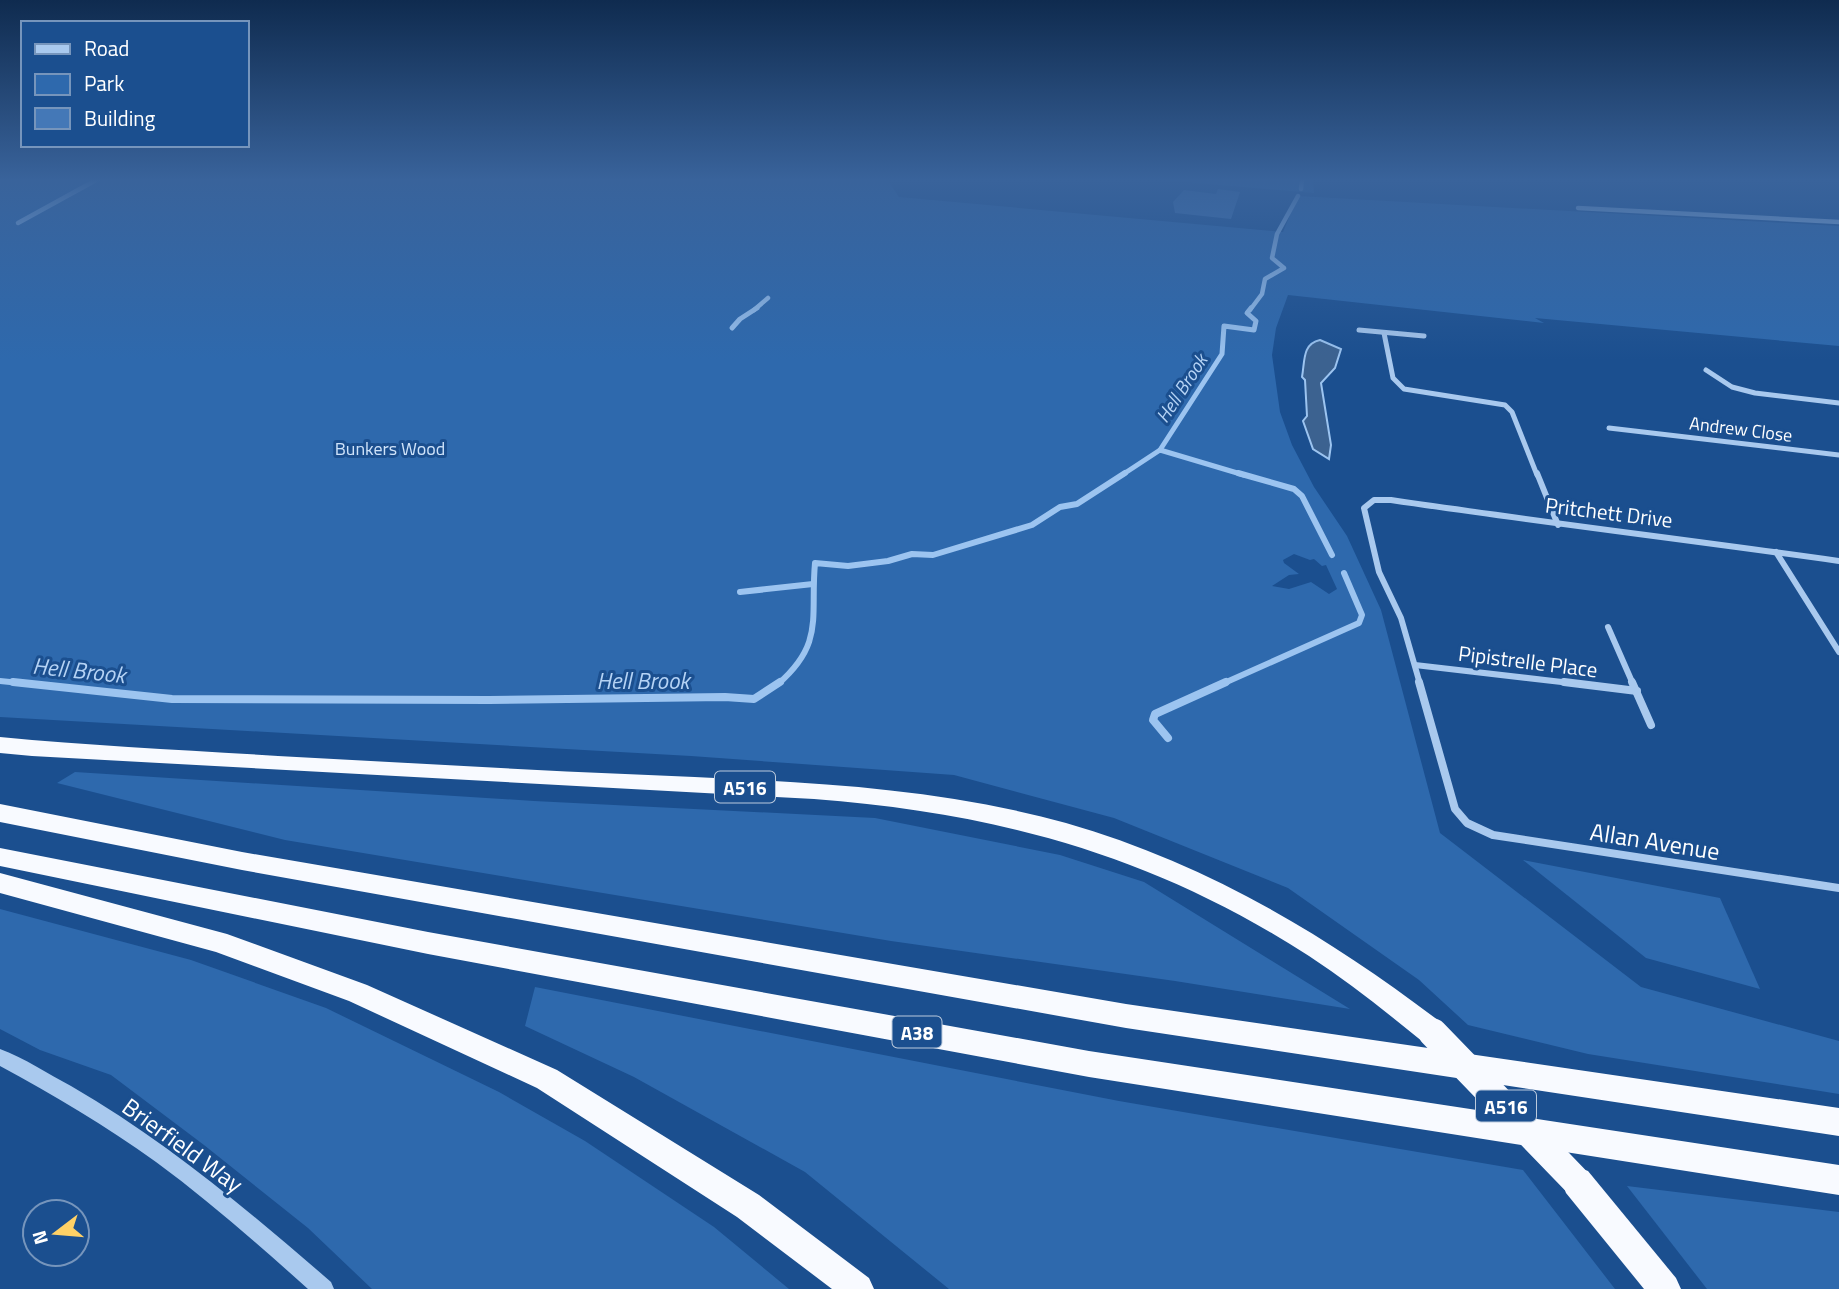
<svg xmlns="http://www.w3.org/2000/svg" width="1839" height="1289" font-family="'Titillium Web',sans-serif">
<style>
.green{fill:#2e69ad;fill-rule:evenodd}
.water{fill:#3c6290;stroke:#9cc4f0;stroke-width:2}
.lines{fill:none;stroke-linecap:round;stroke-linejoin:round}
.stream-far3{stroke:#9cc4f0;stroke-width:4.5}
.stream-far2{stroke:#9cc4f0;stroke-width:5}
.stream-far1{stroke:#9cc4f0;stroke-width:6}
.stream{stroke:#9cc4f0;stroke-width:8}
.building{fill:#4478b7}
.minor-far3{stroke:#a9c9ee;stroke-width:4.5}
.minor-far2{stroke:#a9c9ee;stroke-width:5}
.minor-far1{stroke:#a9c9ee;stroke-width:6}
.minor{stroke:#a9c9ee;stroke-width:8}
.tertiary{fill:#a9c9ee;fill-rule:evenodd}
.trunk{fill:#f8faff;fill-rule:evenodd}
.trunk-bridge{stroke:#f8faff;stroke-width:29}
.labels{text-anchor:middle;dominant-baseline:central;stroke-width:6;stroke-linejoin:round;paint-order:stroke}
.far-street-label{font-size:18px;fill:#fff;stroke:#1b4f8f}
.far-park-label{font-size:18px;fill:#cfe3fa;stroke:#1b4f8f}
.far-water-label{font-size:19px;font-style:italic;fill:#b5d3f5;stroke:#1b4f8f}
.shield{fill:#1b4f8f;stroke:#bbcadd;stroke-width:2}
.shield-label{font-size:19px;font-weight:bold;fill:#fff}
.street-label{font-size:21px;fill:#fff;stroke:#1b4f8f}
.water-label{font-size:23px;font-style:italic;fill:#b5d3f5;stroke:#1b4f8f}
.near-street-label{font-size:24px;fill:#fff;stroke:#1b4f8f}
</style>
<rect width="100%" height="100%" fill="#1b4f8f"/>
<g class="green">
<path d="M 0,179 L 887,179 L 899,197 L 1283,232 L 1298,196 L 1839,226 L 1839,346 L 1535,318 L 1544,323 L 1288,295 L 1276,328 L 1272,355 L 1280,412 L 1292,445 L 1314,487 L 1347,536 L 1381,610 L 1440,833 L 1641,987 L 1839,1041 L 1839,1094 L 1588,1054 L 1468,1025 L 1419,980 L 1288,888 L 1114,818 L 954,775 L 691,756 L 0,717 ZM 1294,554 L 1310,560 L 1314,559 L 1322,566 L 1326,565 L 1337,589 L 1329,594 L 1311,582 L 1289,589 L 1272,586 L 1289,575 L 1299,574 L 1284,563 L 1283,560 Z"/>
<path d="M 1150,179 L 1313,179 L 1314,193 L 1162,180 Z"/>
<path d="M 75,772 L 534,801 L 875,818 L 1060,855 L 1144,882 L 1350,1009 L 1175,981 L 891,941 L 285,840 L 57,783 Z"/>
<path d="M 1523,860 L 1720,898 L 1760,989 L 1646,958 Z"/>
<path d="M 0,909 L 191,960 L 326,1008 L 499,1092 L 585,1141 L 714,1227 L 789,1289 L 372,1289 L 308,1228 L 204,1145 L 111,1075 L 40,1050 L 0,1029 Z"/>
<path d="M 535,987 L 1119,1101 L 1523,1170 L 1615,1289 L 949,1289 L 805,1172 L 634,1077 L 525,1026 Z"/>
<path d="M 1627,1186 L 1839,1212 L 1839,1289 L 1707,1289 Z"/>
</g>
<path class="water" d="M 1320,340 L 1341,349 L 1335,368 L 1321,383 L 1331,445 L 1329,459 L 1313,449 L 1303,421 L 1307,416 L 1305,380 L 1302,377 C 1305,361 1302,344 1320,340 Z"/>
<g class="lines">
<g class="stream-far3">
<path d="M 1301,189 L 1302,179"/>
<path d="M 18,223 L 98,179"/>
<path d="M 754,310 L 768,298"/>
<path d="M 1250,310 L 1262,294 L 1265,279 L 1284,268 L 1272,258 L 1277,234 L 1298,196"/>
</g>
<g class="stream-far2">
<path d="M 732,328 L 740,319 L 757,308"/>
<path d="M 1160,450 L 1222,354 L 1224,326 L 1254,330 L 1256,321 L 1247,313 L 1251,308"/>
<path d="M 1122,475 L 1160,450 L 1244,475"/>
</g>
<g class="stream-far1">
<path d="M 1238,473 L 1294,489 L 1302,496 L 1332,555"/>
<path d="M 740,592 L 813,584"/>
<path d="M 0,681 L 30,684"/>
<path d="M 778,684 C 825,643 810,617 815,563 L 848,566 L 888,561 L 912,554 L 933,555 L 1032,525 L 1060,507 L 1077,504 L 1125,473"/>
<path d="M 1222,684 L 1359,623 L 1362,615 L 1344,573"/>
</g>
<g class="stream">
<path d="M 13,682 L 172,699 L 489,700 L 725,697 L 754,699 L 780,682"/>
<path d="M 1168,738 L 1153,720 L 1155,714 L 1226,682"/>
</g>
</g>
<path class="building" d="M 1218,189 L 1240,192 L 1231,219 L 1175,213 L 1173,202 L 1184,190 L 1216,194 Z"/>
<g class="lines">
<path class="minor-far3" d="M 1578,208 L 1839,222"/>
<g class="minor-far2">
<path d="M 1359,330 L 1424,336"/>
<path d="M 1384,333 L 1393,378 L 1404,389 L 1505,405 L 1512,412 L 1537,475"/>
<path d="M 1706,370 L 1732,387 L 1755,393 L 1839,403"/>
<path d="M 1609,428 L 1839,455"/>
</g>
<g class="minor-far1">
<path d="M 1537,473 L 1558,525"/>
<path d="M 1776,552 L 1839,652"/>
<path d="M 1608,627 L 1633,684"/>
<path d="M 1415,665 L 1579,684"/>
<path d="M 1420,684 L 1401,618 L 1379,572 L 1364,508 L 1374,500 L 1391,500 C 1540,522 1690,540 1839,561"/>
</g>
<g class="minor">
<path d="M 1419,682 L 1455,809 L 1467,823 L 1493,835 L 1839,888"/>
<path d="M 1564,682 L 1637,691"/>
<path d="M 1632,682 L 1651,725"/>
</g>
<path class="tertiary" d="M 0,1049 C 25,1058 48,1074 71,1086 C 166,1141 248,1210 331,1282 L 334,1289 L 308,1289 C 259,1245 209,1201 156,1162 C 106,1126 54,1095 0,1066 Z"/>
<g class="trunk">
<path d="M 0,737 C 93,746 186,750 278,756 C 394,762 509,769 625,774 C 774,781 921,783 1066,823 C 1206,863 1328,936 1443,1024 L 1447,1033 L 1443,1042 L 1433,1045 L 1423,1042 C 1386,1012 1349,982 1309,956 C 1153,855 997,813 814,799 L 32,756 L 0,753 Z"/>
<path d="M 0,804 L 242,852 L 1126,1004 L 1839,1108 L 1839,1136 L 1126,1028 L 242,870 L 0,822 Z"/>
<path d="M 0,848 L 428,932 L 1089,1051 L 1839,1165 L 1839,1195 L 1089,1077 L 428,954 L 0,866 Z"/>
<path d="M 0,873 L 227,934 L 367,985 L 557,1070 L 759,1195 L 869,1278 L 874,1289 L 832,1289 L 737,1217 L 537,1088 L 349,1001 L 216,952 L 0,893 Z"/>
<path d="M 1577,1167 L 1588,1171 L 1676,1278 L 1681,1289 L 1644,1289 L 1566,1193 L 1562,1182 L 1566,1171 Z"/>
</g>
<path class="trunk-bridge" d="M 1433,1033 L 1577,1182"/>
</g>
<linearGradient id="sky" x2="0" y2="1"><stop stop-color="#0f2b4f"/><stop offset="0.5" stop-color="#39639b"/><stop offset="1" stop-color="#39639b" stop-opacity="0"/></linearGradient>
<rect width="1839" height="360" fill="url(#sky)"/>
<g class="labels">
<g class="far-street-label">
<text transform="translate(1741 429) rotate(7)">Andrew Close</text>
</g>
<g class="far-park-label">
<text x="390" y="448">Bunkers Wood</text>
</g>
<g class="far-water-label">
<text transform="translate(1181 388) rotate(-57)">Hell Brook</text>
</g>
<g class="shield">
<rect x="715" y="771.5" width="60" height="31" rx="5"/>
<rect x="892.5" y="1016.5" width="49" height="31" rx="5"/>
<rect x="1476" y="1090.5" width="60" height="31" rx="5"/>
</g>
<g class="shield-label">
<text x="745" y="787">A516</text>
<text x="917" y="1032">A38</text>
<text x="1506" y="1106">A516</text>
</g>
<g class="street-label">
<text transform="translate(1609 512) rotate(7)">Pritchett Drive</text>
<text transform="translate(1528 661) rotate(7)">Pipistrelle Place</text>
</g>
<g class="water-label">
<text transform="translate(79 670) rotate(6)">Hell Brook</text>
<text x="643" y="680">Hell Brook</text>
</g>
<g class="near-street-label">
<text transform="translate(1655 841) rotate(9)">Allan Avenue</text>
<text transform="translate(183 1145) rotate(36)">Brierfield Way</text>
</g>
</g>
<rect x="21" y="21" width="228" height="126" fill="#1b4f8f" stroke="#7695bc" stroke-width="2"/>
<rect x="35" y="44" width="35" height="10" fill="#a9c9ee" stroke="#7695bc" stroke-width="2"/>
<text x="84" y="56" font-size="21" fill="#ffffff">Road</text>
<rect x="35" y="74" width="35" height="21" fill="#2e69ad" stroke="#7695bc" stroke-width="2"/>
<text x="84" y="91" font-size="21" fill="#ffffff">Park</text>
<rect x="35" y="108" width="35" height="21" fill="#4478b7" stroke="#7695bc" stroke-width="2"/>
<text x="84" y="126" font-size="21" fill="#ffffff">Building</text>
<g transform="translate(56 1233) rotate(254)"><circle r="33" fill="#1b4f8f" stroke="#7695bc" stroke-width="2"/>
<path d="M0-5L12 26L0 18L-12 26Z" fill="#ffd166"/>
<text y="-10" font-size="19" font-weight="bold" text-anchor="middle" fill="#ffffff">N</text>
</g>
</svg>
